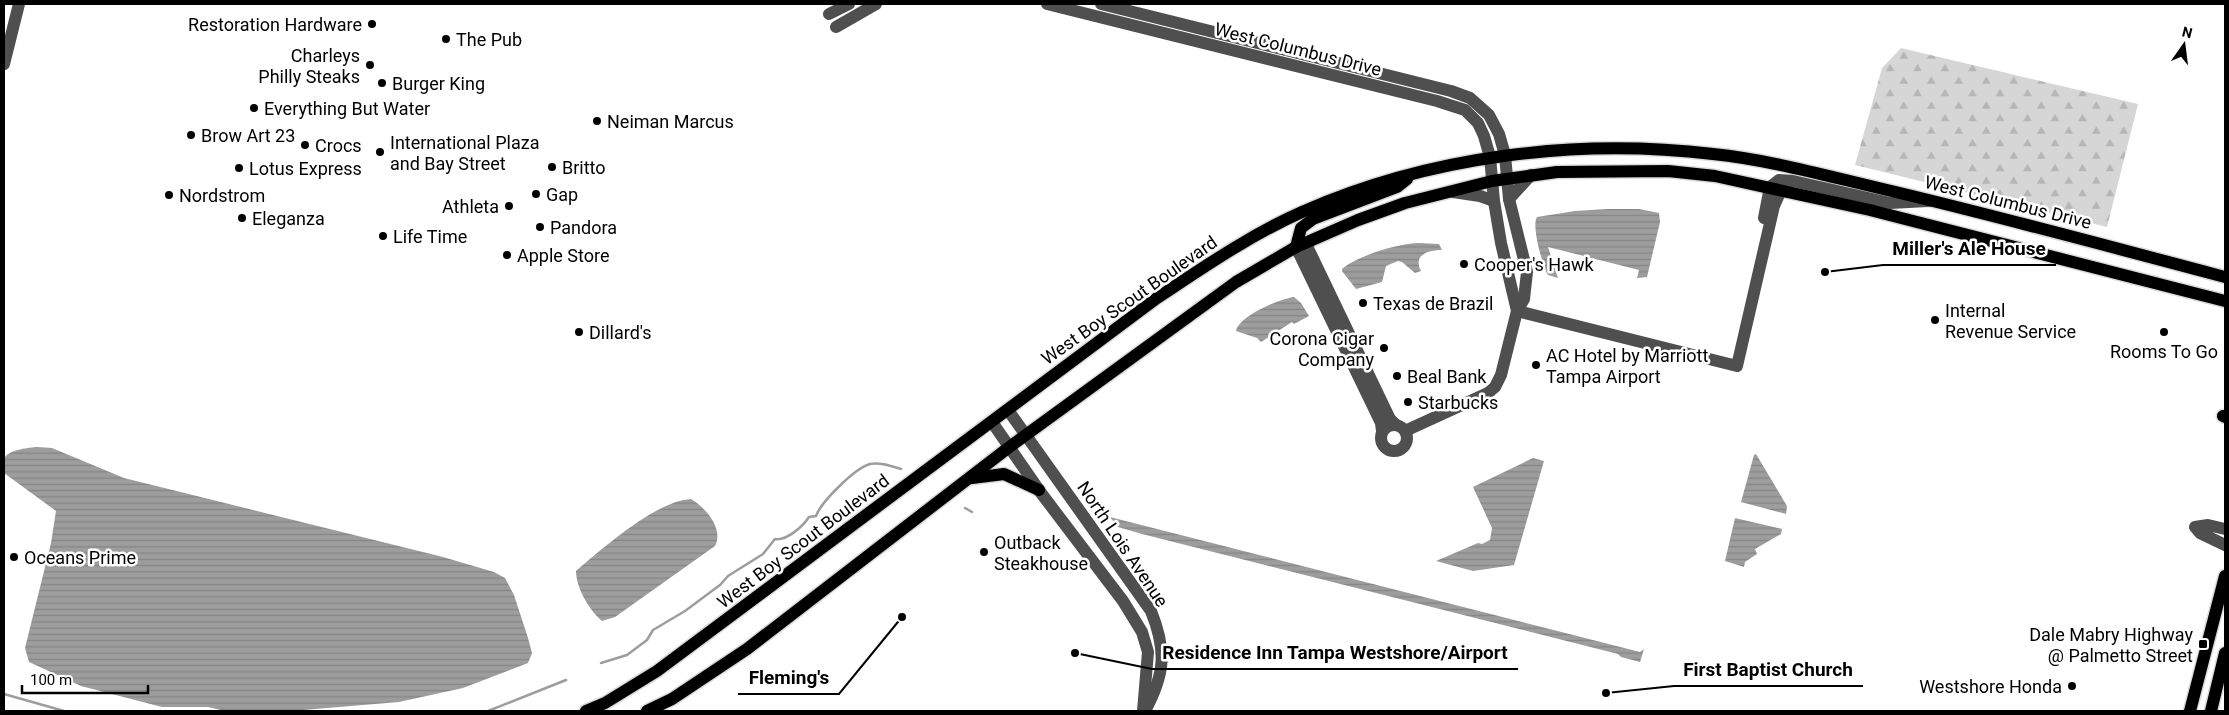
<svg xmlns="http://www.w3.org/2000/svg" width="2229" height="715" font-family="Roboto,sans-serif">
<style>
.forest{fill:url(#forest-firs)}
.water{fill:url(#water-rules)}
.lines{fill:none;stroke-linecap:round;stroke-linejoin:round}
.stream{stroke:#9d9d9d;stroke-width:2.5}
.major-casing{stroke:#dbdbdb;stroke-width:15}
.minor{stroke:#4f4f4f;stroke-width:12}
.major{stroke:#000;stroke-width:12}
.poi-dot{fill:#000;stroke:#fff;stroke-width:2}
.labels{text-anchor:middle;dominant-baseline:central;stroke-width:5;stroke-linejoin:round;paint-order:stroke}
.poi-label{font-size:18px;fill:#000;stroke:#fff;text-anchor:start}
.street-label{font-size:18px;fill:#000;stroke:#fff}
.leader{fill:none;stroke:#000;stroke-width:2}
.callout-dot{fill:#000;stroke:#fff;stroke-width:2}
.callout-label{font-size:19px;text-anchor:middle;font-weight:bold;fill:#000;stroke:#fff;stroke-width:5;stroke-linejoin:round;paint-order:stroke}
</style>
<defs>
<pattern id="forest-firs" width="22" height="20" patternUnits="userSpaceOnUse" patternTransform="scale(1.25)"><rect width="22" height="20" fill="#d6d6d6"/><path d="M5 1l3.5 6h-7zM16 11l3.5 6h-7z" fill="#b6b6b6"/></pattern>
<pattern id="water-rules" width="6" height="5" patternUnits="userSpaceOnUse" patternTransform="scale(1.25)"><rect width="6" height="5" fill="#9d9d9d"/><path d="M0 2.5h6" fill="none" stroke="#858585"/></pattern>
</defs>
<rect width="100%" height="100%" fill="#fff"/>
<path class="forest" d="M 1901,48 L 2138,104 L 2107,227 L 1855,165 L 1882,68 Z"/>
<g class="water">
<path d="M 1608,209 L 1639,209 L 1659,213 L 1660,222 L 1647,277 L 1637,278 L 1639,270 L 1548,247 L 1558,278 L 1548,275 C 1543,267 1531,225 1537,217 L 1575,211 Z"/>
<path d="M 1419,243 L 1439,244 L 1442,250 C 1430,250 1412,254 1421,271 L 1415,273 L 1402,262 L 1398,261 L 1386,266 L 1382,282 L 1356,289 L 1342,271 L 1342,269 C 1357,256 1399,243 1419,243 Z"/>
<path d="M 1294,297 L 1301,303 L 1309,316 L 1294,324 L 1292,322 L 1261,342 L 1257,338 L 1236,331 C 1239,316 1279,299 1294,297 Z"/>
<path d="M 36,447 L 52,448 L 124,478 L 443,557 L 494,572 L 505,578 L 514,595 L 528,638 L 532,653 L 528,663 L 463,688 L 399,702 L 291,711 L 225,711 L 208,707 L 162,707 L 81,686 L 29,662 L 25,648 L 51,543 L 56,511 L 4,473 C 4,469 3,463 4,459 C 7,450 27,448 36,447 Z"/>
<path d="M 1756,454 L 1787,506 L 1786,514 L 1741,502 L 1754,455 Z"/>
<path d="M 1533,458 L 1544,461 L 1514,565 L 1473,571 L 1436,561 L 1478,543 L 1482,544 L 1490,540 L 1492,528 L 1473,487 Z"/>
<path d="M 691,499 C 706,508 724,529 715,546 L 615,617 L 602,621 C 589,610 576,587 576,571 C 603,548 656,501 691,499 Z"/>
<path d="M 1110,517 L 1640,652 L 1644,649 L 1640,662 L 1621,657 L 1618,654 L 1142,534 L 1118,527 Z"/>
<path d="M 1735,518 L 1782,529 L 1781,534 L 1755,549 L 1757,554 L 1745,562 L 1744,567 L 1725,561 Z"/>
</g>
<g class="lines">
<g class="stream">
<path d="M 965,508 L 972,512"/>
<path d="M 601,663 L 627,655 L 647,640 L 653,630 L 685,611 L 720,585 L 728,576 L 763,554 L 775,539 C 787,541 803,526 809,517 L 816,516 C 821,502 855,468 870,464 C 880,462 891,466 901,469"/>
<path d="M 4,694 L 64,711"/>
<path d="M 488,711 L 566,680"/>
</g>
<defs>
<g id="major">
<path d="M 1296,247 L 1301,228 L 1313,219 L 1397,187 L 1407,179"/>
<path d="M 2223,416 L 2225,417"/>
<path d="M 972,478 L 1004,474 L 1039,490"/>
<path d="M 586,711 L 605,703 L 657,671 L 1157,298 C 1204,267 1250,235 1302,212 C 1429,156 1575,138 1713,154 C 1771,160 1827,176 1883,189 C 1998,216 2111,247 2225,277"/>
<path d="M 647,711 L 672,699 L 747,649 L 1008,448 L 1236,282 L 1296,247 L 1358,220 L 1405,203 L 1492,181 L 1557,172 L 1668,171 L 1715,176 L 1870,210 L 2225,301"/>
<path d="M 2190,711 L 2225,576"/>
<path d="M 2211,711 L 2225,653"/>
</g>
</defs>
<use href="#major" class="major-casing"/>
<g class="minor">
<path d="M 1047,4 L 1437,101 L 1465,110 L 1478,123 L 1484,136 L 1490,157 L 1494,201 L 1501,243 L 1517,311"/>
<path d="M 1101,4 L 1451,91 L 1470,98 L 1489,115 L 1499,134 L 1505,155 L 1509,199 L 1527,272 L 1524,299 L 1517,311 L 1501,375 L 1495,387 L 1488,393 L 1405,431"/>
<path d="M 829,14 L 849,4"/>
<path d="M 836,27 L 876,4"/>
<path d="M 4,64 L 19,4"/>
<path d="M 1453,192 L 1480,196 L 1494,201"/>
<path d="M 1509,199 L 1531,175"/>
<path d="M 1764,218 L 1770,187 L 1779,180 L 1793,181 L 1890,203 L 1928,201"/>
<path d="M 1306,244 L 1390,419 L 1396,425"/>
<path d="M 1296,247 L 1381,423 L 1382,431"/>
<path d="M 1517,311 L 1737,366 L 1774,206 L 1781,190"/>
<path d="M 1008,410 L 1151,611 C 1167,651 1165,674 1145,711"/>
<path d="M 992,422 L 1041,493 L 1123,601 L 1142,632 L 1148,652 L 1143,711"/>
<circle cx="1394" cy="438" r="13"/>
<path d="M 2225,529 L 2208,525 L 2195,527 L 2200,533 L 2225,545"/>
</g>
<use href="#major" class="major"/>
</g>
<g class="poi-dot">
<circle cx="372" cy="24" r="5"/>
<circle cx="446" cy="39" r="5"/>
<circle cx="370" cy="65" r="5"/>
<circle cx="382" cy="83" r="5"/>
<circle cx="254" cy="108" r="5"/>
<circle cx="597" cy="121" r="5"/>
<circle cx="191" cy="135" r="5"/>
<circle cx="305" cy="145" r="5"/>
<circle cx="380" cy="152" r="5"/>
<circle cx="552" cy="167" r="5"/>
<circle cx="239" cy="168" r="5"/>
<circle cx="536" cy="194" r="5"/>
<circle cx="169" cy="195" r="5"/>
<circle cx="509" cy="206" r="5"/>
<circle cx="242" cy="218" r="5"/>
<circle cx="540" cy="227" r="5"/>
<circle cx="383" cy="236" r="5"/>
<circle cx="507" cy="255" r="5"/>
<circle cx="1464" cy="264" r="5"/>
<circle cx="1363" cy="303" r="5"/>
<circle cx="1935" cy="320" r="5"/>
<circle cx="579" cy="332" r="5"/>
<circle cx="2164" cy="332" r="5"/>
<circle cx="1384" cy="348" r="5"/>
<circle cx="1536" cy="365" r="5"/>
<circle cx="1397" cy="376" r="5"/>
<circle cx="1408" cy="402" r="5"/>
<circle cx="984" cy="552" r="5"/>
<circle cx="14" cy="557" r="5"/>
<rect x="2198" y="639" width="10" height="10" rx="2.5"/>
<circle cx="2072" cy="686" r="5"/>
</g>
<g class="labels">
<g class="poi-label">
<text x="362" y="24" text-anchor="end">Restoration Hardware</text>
<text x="456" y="39">The Pub</text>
<text x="360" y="55" text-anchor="end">Charleys<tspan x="360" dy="21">Philly Steaks</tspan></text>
<text x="392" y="83">Burger King</text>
<text x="264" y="108">Everything But Water</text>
<text x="607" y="121">Neiman Marcus</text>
<text x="201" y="135">Brow Art 23</text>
<text x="390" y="142">International Plaza<tspan x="390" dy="21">and Bay Street</tspan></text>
<text x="315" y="145">Crocs</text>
<text x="562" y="167">Britto</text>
<text x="249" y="168">Lotus Express</text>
<text x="546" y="194">Gap</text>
<text x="179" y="195">Nordstrom</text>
<text x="499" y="206" text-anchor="end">Athleta</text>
<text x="252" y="218">Eleganza</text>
<text x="550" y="227">Pandora</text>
<text x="393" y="236">Life Time</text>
<text x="517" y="255">Apple Store</text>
<text x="1474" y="264">Cooper's Hawk</text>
<text x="1373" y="303">Texas de Brazil</text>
<text x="1945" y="310">Internal<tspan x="1945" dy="21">Revenue Service</tspan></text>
<text x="589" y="332">Dillard's</text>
<text x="1374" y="338" text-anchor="end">Corona Cigar<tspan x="1374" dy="21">Company</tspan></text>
<text x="2164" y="351" text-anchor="middle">Rooms To Go</text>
<text x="1546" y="355">AC Hotel by Marriott<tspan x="1546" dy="21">Tampa Airport</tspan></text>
<text x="1407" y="376">Beal Bank</text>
<text x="1418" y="402">Starbucks</text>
<text x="994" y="542">Outback<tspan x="994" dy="21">Steakhouse</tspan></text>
<text x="24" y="557">Oceans Prime</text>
<text x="2193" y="634" text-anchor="end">Dale Mabry Highway<tspan x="2193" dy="21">@ Palmetto Street</tspan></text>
<text x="2062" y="686" text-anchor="end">Westshore Honda</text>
</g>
<g class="street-label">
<text transform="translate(1298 49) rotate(14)">West Columbus Drive</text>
<text transform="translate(2008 202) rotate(14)">West Columbus Drive</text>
<text transform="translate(1129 300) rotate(-35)">West Boy Scout Boulevard</text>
<text transform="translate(803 541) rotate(-37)">West Boy Scout Boulevard</text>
<text transform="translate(1123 544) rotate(56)">North Lois Avenue</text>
</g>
</g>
<path class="leader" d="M1825 272L1883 265H2056M1075 653L1152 669H1518M1606 693L1674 686H1863M902 617L839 694H738"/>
<g class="callout-dot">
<circle cx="1825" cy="272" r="5"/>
<circle cx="1075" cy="653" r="5"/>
<circle cx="1606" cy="693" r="5"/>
<circle cx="902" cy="617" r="5"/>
</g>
<g class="callout-label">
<text x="1969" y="255">Miller's Ale House</text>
<text x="1335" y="659">Residence Inn Tampa Westshore/Airport</text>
<text x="1768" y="676">First Baptist Church</text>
<text x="789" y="684">Fleming's</text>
</g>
<rect width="2229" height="715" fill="none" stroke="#000000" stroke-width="10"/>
<g transform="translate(2184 45) rotate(14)" stroke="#ffffff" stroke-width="4" paint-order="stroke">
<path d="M0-4L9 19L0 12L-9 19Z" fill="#000000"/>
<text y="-8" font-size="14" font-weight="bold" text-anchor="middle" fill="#000000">N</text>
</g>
<path d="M22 685v8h126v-8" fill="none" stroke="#000000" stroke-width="2.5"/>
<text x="30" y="685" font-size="15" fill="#000000" stroke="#ffffff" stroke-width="4" paint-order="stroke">100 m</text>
</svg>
